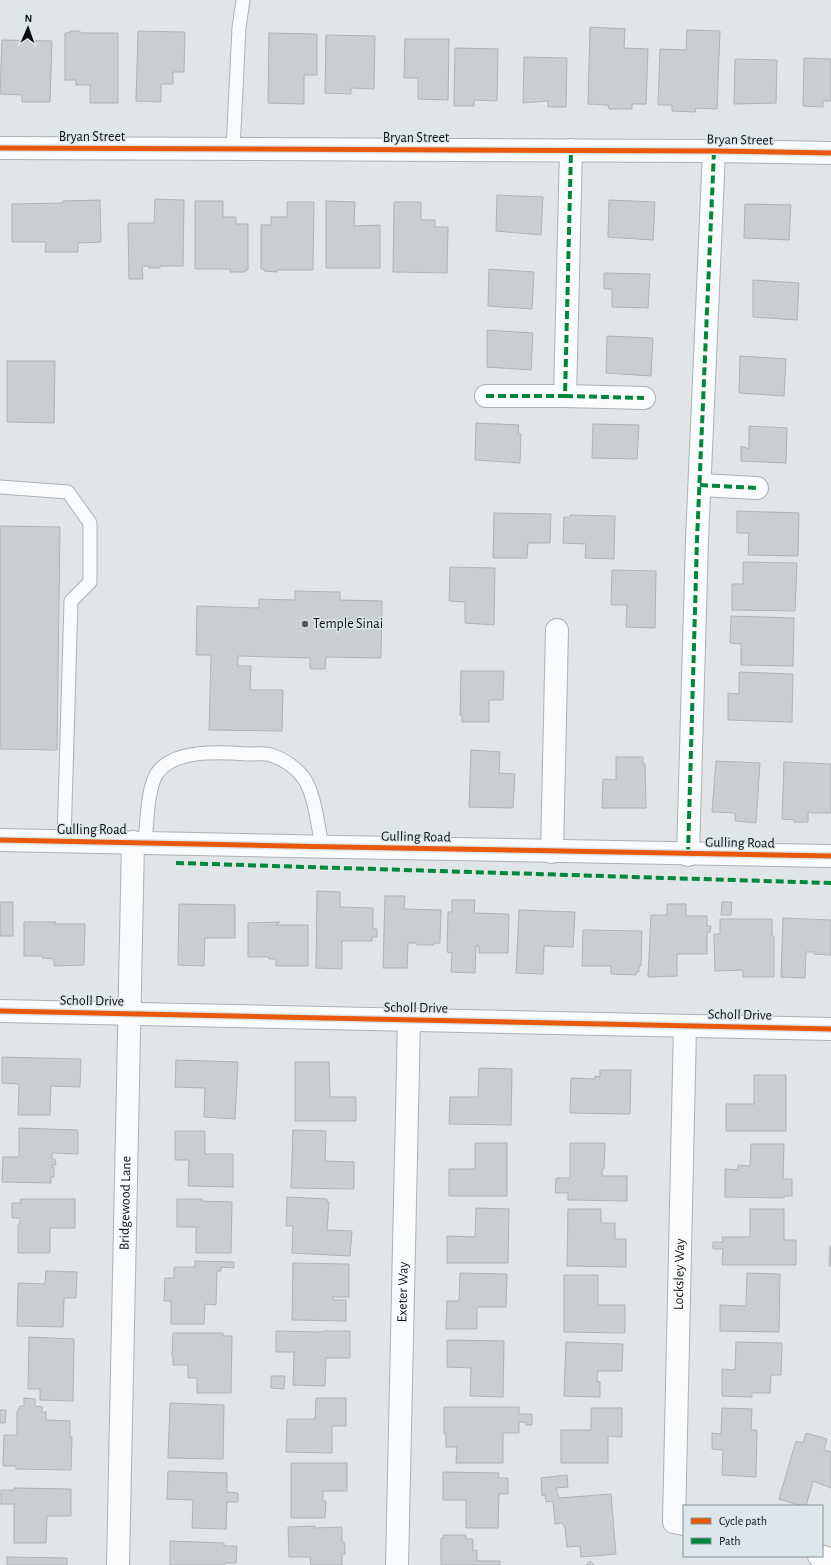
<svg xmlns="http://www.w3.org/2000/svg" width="831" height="1565" font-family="'Alegreya Sans',sans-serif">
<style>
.building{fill:#caced0;stroke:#afb3b5}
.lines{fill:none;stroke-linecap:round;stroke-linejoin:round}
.lane-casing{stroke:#adb1b3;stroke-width:15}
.street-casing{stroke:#adb1b3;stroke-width:24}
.lane{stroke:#fafbfc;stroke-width:13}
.street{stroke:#fafbfc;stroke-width:22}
.quiet{stroke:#00873e;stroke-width:4;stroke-dasharray:8 4;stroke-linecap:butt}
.cycleway-casing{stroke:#dde6eb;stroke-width:8}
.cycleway{stroke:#e8590c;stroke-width:5}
.poi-dot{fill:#565a5c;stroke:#dde6eb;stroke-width:1.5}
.labels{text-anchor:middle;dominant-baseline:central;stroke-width:3;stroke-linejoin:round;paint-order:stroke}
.street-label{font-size:14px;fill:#0c0f10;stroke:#dde6eb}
.poi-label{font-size:14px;fill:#0c0f10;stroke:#dde6eb;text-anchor:start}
</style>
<rect width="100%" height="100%" fill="#e0e5e8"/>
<g class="building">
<path d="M 590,27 L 625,29 L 624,48 L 648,49 L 646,104 L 632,104 L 632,109 L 609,109 L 608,105 L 588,104 Z"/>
<path d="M 687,30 L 720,31 L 717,109 L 696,108 L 695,112 L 672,111 L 672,105 L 658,105 L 660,49 L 686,50 Z"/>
<path d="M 71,31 L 79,31 L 82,33 L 118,33 L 118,103 L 90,103 L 90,85 L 76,85 L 76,80 L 65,80 L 65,33 L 68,33 Z"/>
<path d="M 138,31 L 185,32 L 184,72 L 173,72 L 173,84 L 161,84 L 161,102 L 136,101 Z"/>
<path d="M 269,33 L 317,34 L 317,75 L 304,75 L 304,104 L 268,103 Z"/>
<path d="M 326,35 L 375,36 L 374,89 L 351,88 L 351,94 L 325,93 Z"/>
<path d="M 405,39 L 449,39 L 448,100 L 418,99 L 418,78 L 404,78 Z"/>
<path d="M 2,40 L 52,41 L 50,102 L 22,102 L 22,95 L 0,94 Z"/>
<path d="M 455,48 L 498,49 L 497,101 L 474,100 L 474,106 L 454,106 Z"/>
<path d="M 524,57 L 567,58 L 566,107 L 548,107 L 548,101 L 523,103 Z"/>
<path d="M 804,58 L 831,59 L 831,101 L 823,101 L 823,107 L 803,106 Z"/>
<path d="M 735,59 L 777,60 L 776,103 L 734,104 Z"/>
<path d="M 497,195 L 543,197 L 541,235 L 496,231 Z"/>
<path d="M 155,199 L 184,200 L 183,266 L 160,266 L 160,268 L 149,268 L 149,266 L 142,266 L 143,279 L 129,279 L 128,223 L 154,223 Z"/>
<path d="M 100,200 L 101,242 L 78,243 L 78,252 L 45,252 L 46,242 L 12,242 L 12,204 L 63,203 L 63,201 Z"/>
<path d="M 609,200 L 655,202 L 653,240 L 608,237 Z"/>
<path d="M 195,201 L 223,201 L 223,217 L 236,217 L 236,224 L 248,224 L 248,270 L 245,270 L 245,272 L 230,272 L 230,269 L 195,269 Z"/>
<path d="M 326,201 L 355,202 L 354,226 L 380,225 L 380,268 L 326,268 Z"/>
<path d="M 287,202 L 314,202 L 313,270 L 277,270 L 277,272 L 264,271 L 264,269 L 261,269 L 261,225 L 271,225 L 271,217 L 287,217 Z"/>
<path d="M 394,202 L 421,202 L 421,220 L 435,220 L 435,227 L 448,227 L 447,273 L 393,272 Z"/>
<path d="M 745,204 L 791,205 L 789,240 L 744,238 Z"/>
<path d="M 489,269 L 534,272 L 532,309 L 488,306 Z"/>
<path d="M 604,273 L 650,274 L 648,308 L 612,307 L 612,289 L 604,289 Z"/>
<path d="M 753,280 L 799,283 L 797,320 L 753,317 Z"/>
<path d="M 487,330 L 533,333 L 531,370 L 487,367 Z"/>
<path d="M 607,336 L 653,338 L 651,376 L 606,373 Z"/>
<path d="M 740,356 L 786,359 L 784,396 L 739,393 Z"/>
<path d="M 7,361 L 55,361 L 54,423 L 7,422 Z"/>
<path d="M 476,423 L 519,425 L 518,434 L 521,434 L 520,463 L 475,460 Z"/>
<path d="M 593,424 L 639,425 L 637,459 L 592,458 Z"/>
<path d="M 749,426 L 787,428 L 786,463 L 741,461 L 741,446 L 749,449 Z"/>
<path d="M 737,511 L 799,513 L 798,556 L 748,555 L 749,533 L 737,533 Z"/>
<path d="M 494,513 L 551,514 L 550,543 L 528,543 L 527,558 L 493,558 Z"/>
<path d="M 570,515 L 615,516 L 614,559 L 585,558 L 586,544 L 563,543 L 564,517 L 570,517 Z"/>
<path d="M 0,526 L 60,527 L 57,750 L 0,749 Z"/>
<path d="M 743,562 L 797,563 L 795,611 L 732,610 L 732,584 L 743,584 Z"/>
<path d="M 450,567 L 495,568 L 494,625 L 465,623 L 465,602 L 449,601 Z"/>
<path d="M 612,570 L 656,571 L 655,628 L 626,627 L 627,605 L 611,605 Z"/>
<path d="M 295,591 L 340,592 L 340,600 L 382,601 L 381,658 L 326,657 L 325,669 L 310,669 L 310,658 L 238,656 L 238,666 L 251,666 L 250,690 L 283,690 L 282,731 L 209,730 L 211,655 L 196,655 L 197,606 L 259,608 L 259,599 L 295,600 Z"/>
<path d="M 731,616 L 794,618 L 793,666 L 741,665 L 741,644 L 730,643 Z"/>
<path d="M 461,671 L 504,671 L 503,700 L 489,700 L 489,722 L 462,722 L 462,715 L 460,715 Z"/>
<path d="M 739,672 L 793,674 L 792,722 L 728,720 L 728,693 L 739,694 Z"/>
<path d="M 471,750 L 500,752 L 499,773 L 515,774 L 513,808 L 469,807 Z"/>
<path d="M 616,757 L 643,757 L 643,764 L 645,764 L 646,808 L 602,808 L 603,779 L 616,780 Z"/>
<path d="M 716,761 L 760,763 L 756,823 L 735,821 L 735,813 L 712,812 Z"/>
<path d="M 784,762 L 831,764 L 831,813 L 811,813 L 811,812 L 808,812 L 808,822 L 794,822 L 794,820 L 782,819 Z"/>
<path d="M 317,891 L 340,892 L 340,907 L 373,908 L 373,929 L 377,929 L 377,937 L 372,937 L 372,941 L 342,941 L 342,969 L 316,968 Z"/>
<path d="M 385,896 L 405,896 L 404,909 L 441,910 L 440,943 L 435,943 L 433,945 L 417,945 L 416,943 L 408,943 L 407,968 L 383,968 Z"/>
<path d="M 452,900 L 475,900 L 474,913 L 509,914 L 508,953 L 479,953 L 479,946 L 476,946 L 475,973 L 451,972 L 452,953 L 447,952 L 448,912 L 452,912 Z"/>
<rect x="0" y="902" width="13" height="34"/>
<path d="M 722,902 L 732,902 L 731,915 L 721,915 Z"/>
<path d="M 179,904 L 235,905 L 235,938 L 205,938 L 204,966 L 178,965 Z"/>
<path d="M 667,904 L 686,904 L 686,916 L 707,916 L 707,926 L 711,926 L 710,932 L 707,933 L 707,954 L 677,954 L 677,976 L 648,977 L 651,915 L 667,915 Z"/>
<path d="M 519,910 L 575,912 L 573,947 L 544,946 L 543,974 L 516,973 Z"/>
<path d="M 783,918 L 831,920 L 831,955 L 814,954 L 814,952 L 806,952 L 805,978 L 781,977 Z"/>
<path d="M 720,919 L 772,919 L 772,936 L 774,936 L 774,977 L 743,977 L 743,970 L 715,971 L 714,934 L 720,934 Z"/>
<path d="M 24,922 L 56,922 L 53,924 L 85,924 L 84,965 L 54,966 L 54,959 L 42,958 L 42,956 L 24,956 Z"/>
<path d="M 280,922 L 276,925 L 308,925 L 308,966 L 276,966 L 276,959 L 269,959 L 268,957 L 248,957 L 248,923 Z"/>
<path d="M 583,930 L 642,931 L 641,966 L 639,966 L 639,972 L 636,972 L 636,975 L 611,974 L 611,966 L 582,966 Z"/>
<path d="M 2,1057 L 81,1059 L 80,1087 L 51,1086 L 50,1115 L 18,1115 L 19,1084 L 2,1083 Z"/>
<path d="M 176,1060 L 238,1062 L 235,1119 L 204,1117 L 205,1088 L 175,1087 Z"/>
<path d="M 295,1062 L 329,1062 L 330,1097 L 356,1097 L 356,1121 L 295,1121 Z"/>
<path d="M 479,1068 L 512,1069 L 511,1125 L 449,1124 L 450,1097 L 478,1097 Z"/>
<path d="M 600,1070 L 631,1070 L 630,1114 L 570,1113 L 571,1078 L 595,1079 L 595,1076 L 600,1077 Z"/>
<path d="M 754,1075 L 786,1075 L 786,1131 L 726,1131 L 726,1104 L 754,1104 Z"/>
<path d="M 19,1128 L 78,1130 L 78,1154 L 52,1153 L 52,1159 L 55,1159 L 56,1165 L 52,1165 L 51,1167 L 54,1167 L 54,1177 L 51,1177 L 51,1183 L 2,1182 L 3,1157 L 19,1157 Z"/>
<path d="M 293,1130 L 326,1131 L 325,1161 L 354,1162 L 354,1189 L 291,1188 Z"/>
<path d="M 175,1131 L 205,1131 L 205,1154 L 233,1154 L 233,1187 L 188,1186 L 189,1160 L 175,1160 Z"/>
<path d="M 475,1143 L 507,1143 L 507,1196 L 449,1196 L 449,1169 L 475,1169 Z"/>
<path d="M 570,1143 L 605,1143 L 604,1169 L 602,1169 L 602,1176 L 627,1176 L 627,1201 L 568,1200 L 568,1193 L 555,1193 L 556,1178 L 570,1178 Z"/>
<path d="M 751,1144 L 784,1144 L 783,1179 L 792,1179 L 792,1196 L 784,1196 L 784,1198 L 725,1197 L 725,1169 L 738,1170 L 738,1165 L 750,1166 Z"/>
<path d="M 287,1197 L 327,1199 L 327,1202 L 329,1202 L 327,1230 L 352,1231 L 350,1256 L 292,1253 L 293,1226 L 286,1226 Z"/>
<path d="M 20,1199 L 75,1199 L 75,1228 L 50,1228 L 50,1253 L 18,1253 L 18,1224 L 20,1224 L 20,1218 L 12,1218 L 12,1203 L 21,1203 Z"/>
<path d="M 177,1199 L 202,1199 L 201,1201 L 232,1202 L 231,1253 L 196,1253 L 196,1227 L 177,1227 Z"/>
<path d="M 476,1208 L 509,1209 L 508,1263 L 447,1263 L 447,1236 L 475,1237 Z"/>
<path d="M 568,1209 L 601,1209 L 601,1223 L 615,1223 L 615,1239 L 626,1239 L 626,1267 L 567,1266 Z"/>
<path d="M 750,1209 L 784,1209 L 784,1240 L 796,1240 L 796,1265 L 722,1265 L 723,1249 L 713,1249 L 713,1242 L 723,1242 L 722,1237 L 750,1237 Z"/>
<path d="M 830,1246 L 831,1246 L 831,1266 L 829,1266 Z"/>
<path d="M 195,1261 L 234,1262 L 234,1268 L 221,1267 L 221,1271 L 217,1271 L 216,1305 L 205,1304 L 204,1324 L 171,1324 L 171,1301 L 164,1301 L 165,1278 L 174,1278 L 174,1267 L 195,1267 Z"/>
<path d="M 293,1263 L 349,1264 L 349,1297 L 333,1297 L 333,1300 L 346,1300 L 346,1321 L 292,1320 Z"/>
<path d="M 46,1271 L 77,1272 L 76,1298 L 64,1298 L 63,1327 L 17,1326 L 18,1283 L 45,1284 Z"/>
<path d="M 460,1273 L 507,1274 L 506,1307 L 477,1307 L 477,1329 L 446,1329 L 447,1301 L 459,1301 Z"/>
<path d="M 747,1273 L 780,1274 L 779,1332 L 720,1331 L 720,1305 L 746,1306 Z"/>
<path d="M 564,1275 L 598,1275 L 598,1305 L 625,1305 L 625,1333 L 564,1332 Z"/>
<path d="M 323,1331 L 350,1331 L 350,1358 L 326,1358 L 325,1386 L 293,1385 L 294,1352 L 276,1352 L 276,1331 L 322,1332 Z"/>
<path d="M 173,1333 L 223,1333 L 223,1336 L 232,1336 L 231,1393 L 197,1393 L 197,1378 L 188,1378 L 188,1365 L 173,1365 L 173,1356 L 172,1356 Z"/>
<path d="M 29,1337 L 74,1339 L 73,1401 L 40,1400 L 40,1389 L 28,1389 Z"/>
<path d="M 447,1340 L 504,1341 L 503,1397 L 470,1396 L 471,1368 L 447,1367 Z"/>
<path d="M 566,1342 L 623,1344 L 622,1371 L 598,1371 L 597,1381 L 600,1382 L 600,1397 L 564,1396 Z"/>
<path d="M 736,1342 L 782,1343 L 781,1375 L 771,1375 L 770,1393 L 752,1393 L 752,1397 L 722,1396 L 722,1369 L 735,1370 Z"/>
<path d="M 271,1376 L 285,1376 L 284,1389 L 271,1388 Z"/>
<path d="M 24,1398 L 35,1399 L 35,1406 L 43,1407 L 41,1412 L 46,1412 L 46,1420 L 70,1421 L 70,1437 L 72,1437 L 71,1470 L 16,1469 L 16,1466 L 3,1466 L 4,1435 L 17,1435 L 17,1412 L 20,1406 L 24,1406 Z"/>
<path d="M 316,1398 L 346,1398 L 346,1426 L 332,1426 L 332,1453 L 286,1452 L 287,1419 L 315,1419 Z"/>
<path d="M 170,1403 L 224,1405 L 223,1459 L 168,1458 Z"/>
<path d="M 444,1407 L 519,1407 L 519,1414 L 532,1414 L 532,1425 L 526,1425 L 526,1422 L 519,1422 L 519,1433 L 503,1433 L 503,1463 L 456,1463 L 457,1447 L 446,1447 L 446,1434 L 444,1434 Z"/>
<path d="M 591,1408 L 622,1408 L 622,1437 L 608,1436 L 608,1463 L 561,1463 L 561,1430 L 591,1430 Z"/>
<path d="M 722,1408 L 752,1409 L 751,1430 L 757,1430 L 756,1477 L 722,1475 L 723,1450 L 712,1449 L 712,1433 L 721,1434 Z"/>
<path d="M 0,1410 L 6,1410 L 5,1423 L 0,1423 Z"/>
<path d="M 806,1433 L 827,1439 L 824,1450 L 831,1452 L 831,1488 L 813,1481 L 806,1506 L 802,1506 L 779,1499 L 796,1441 L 803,1443 Z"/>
<path d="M 291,1463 L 347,1463 L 347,1491 L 323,1491 L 323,1501 L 326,1501 L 325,1518 L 291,1518 Z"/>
<path d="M 168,1471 L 227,1473 L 227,1492 L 238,1493 L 238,1502 L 227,1502 L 226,1529 L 192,1528 L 193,1500 L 167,1499 Z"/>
<path d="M 443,1472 L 499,1473 L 498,1478 L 508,1478 L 508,1494 L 499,1494 L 498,1528 L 466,1528 L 466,1500 L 443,1500 Z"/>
<path d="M 567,1475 L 568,1487 L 556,1488 L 559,1498 L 611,1494 L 616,1554 L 581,1557 L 580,1546 L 567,1547 L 565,1528 L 562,1523 L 555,1524 L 553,1501 L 546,1502 L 545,1495 L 542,1496 L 541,1478 Z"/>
<path d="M 14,1488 L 71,1489 L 71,1516 L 47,1516 L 46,1543 L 14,1543 L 14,1504 L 1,1504 L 1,1490 L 14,1490 Z"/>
<path d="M 315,1526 L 314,1528 L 342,1527 L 342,1542 L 344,1542 L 345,1547 L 345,1554 L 342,1554 L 342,1565 L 311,1565 L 310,1557 L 289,1557 L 288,1527 Z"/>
<path d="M 443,1535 L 466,1535 L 466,1539 L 473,1539 L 473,1551 L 477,1550 L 477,1561 L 500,1561 L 500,1565 L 441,1565 L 441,1538 L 444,1538 Z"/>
<path d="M 170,1541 L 224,1543 L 224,1546 L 237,1546 L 236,1563 L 225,1563 L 225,1565 L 170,1565 Z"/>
<path d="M 7,1557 L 67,1558 L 67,1565 L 7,1565 Z"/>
<path d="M 590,1561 L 594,1565 L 586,1565 Z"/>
</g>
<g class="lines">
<defs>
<g id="lane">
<path d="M 233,149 L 239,28 L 243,0"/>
<path d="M 0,487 L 68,492 L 90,523 L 90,582 L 71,601 L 64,841"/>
<path d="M 145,843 C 147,825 147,786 158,772 C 175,749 221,752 247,754 C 254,754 264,753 271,755 C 283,759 295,767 303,777 C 315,793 318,827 322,847"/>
</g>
<g id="street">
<path d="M 0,148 L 714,151 L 831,153"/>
<path d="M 486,396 L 565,396 L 571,150"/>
<path d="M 565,396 L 644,398"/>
<path d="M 700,485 L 757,488"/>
<path d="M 0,840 C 277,845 554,853 831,856"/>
<path d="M 552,852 L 557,630"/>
<path d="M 688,855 L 697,540 L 714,151"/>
<path d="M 0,1011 L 831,1029"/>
<path id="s1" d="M 684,1524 L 674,1522 L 685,1026"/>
<path d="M 819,1556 L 831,1559"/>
<path id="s2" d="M 118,1565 L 133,842"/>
<path id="s3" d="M 397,1565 L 409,1020"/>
</g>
</defs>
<use href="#lane" class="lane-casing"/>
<use href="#street" class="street-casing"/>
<use href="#lane" class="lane"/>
<use href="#street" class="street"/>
<g class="quiet">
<path d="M 486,396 L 565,396 L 571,150"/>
<path d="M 565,396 L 644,398"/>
<path d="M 700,485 L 757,488"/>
<path d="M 688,855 L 697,540 L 714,151"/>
<path d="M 176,863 L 831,883"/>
</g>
<defs>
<g id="cycleway">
<path d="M 0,148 L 714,151 L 831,153"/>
<path d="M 0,840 C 277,845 554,853 831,856"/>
<path d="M 0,1011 L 831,1029"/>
</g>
</defs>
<use href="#cycleway" class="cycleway-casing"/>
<use href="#cycleway" class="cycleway"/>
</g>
<circle class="poi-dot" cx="305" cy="624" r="4"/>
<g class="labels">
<g class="street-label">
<text x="92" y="137">Bryan Street</text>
<text x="416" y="138">Bryan Street</text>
<text transform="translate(740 140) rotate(1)">Bryan Street</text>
<text x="92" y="830">Gulling Road</text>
<text transform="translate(416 837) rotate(1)">Gulling Road</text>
<text transform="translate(740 843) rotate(1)">Gulling Road</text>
<text transform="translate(92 1001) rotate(1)">Scholl Drive</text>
<text transform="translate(416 1008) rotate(1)">Scholl Drive</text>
<text transform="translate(740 1015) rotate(1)">Scholl Drive</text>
<text stroke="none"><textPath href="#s2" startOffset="362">Bridgewood Lane</textPath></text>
<text stroke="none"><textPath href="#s1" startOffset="258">Locksley Way</textPath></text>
<text stroke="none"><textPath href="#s3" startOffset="273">Exeter Way</textPath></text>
</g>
<g class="poi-label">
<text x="313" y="624">Temple Sinai</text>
</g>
</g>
<rect x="683" y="1505" width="140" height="52" fill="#dde6eb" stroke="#899093"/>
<rect x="691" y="1518" width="20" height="6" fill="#e8590c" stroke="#899093"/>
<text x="719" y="1525" font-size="12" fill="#0c0f10">Cycle path</text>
<rect x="691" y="1538" width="20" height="6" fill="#00873e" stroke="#899093"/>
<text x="719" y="1545" font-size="12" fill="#0c0f10">Path</text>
<g transform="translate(28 28) rotate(2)" stroke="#dde6eb" stroke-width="3" paint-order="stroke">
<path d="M0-3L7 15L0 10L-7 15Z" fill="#0c0f10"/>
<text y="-6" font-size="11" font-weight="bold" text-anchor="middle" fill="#0c0f10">N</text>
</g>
</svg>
